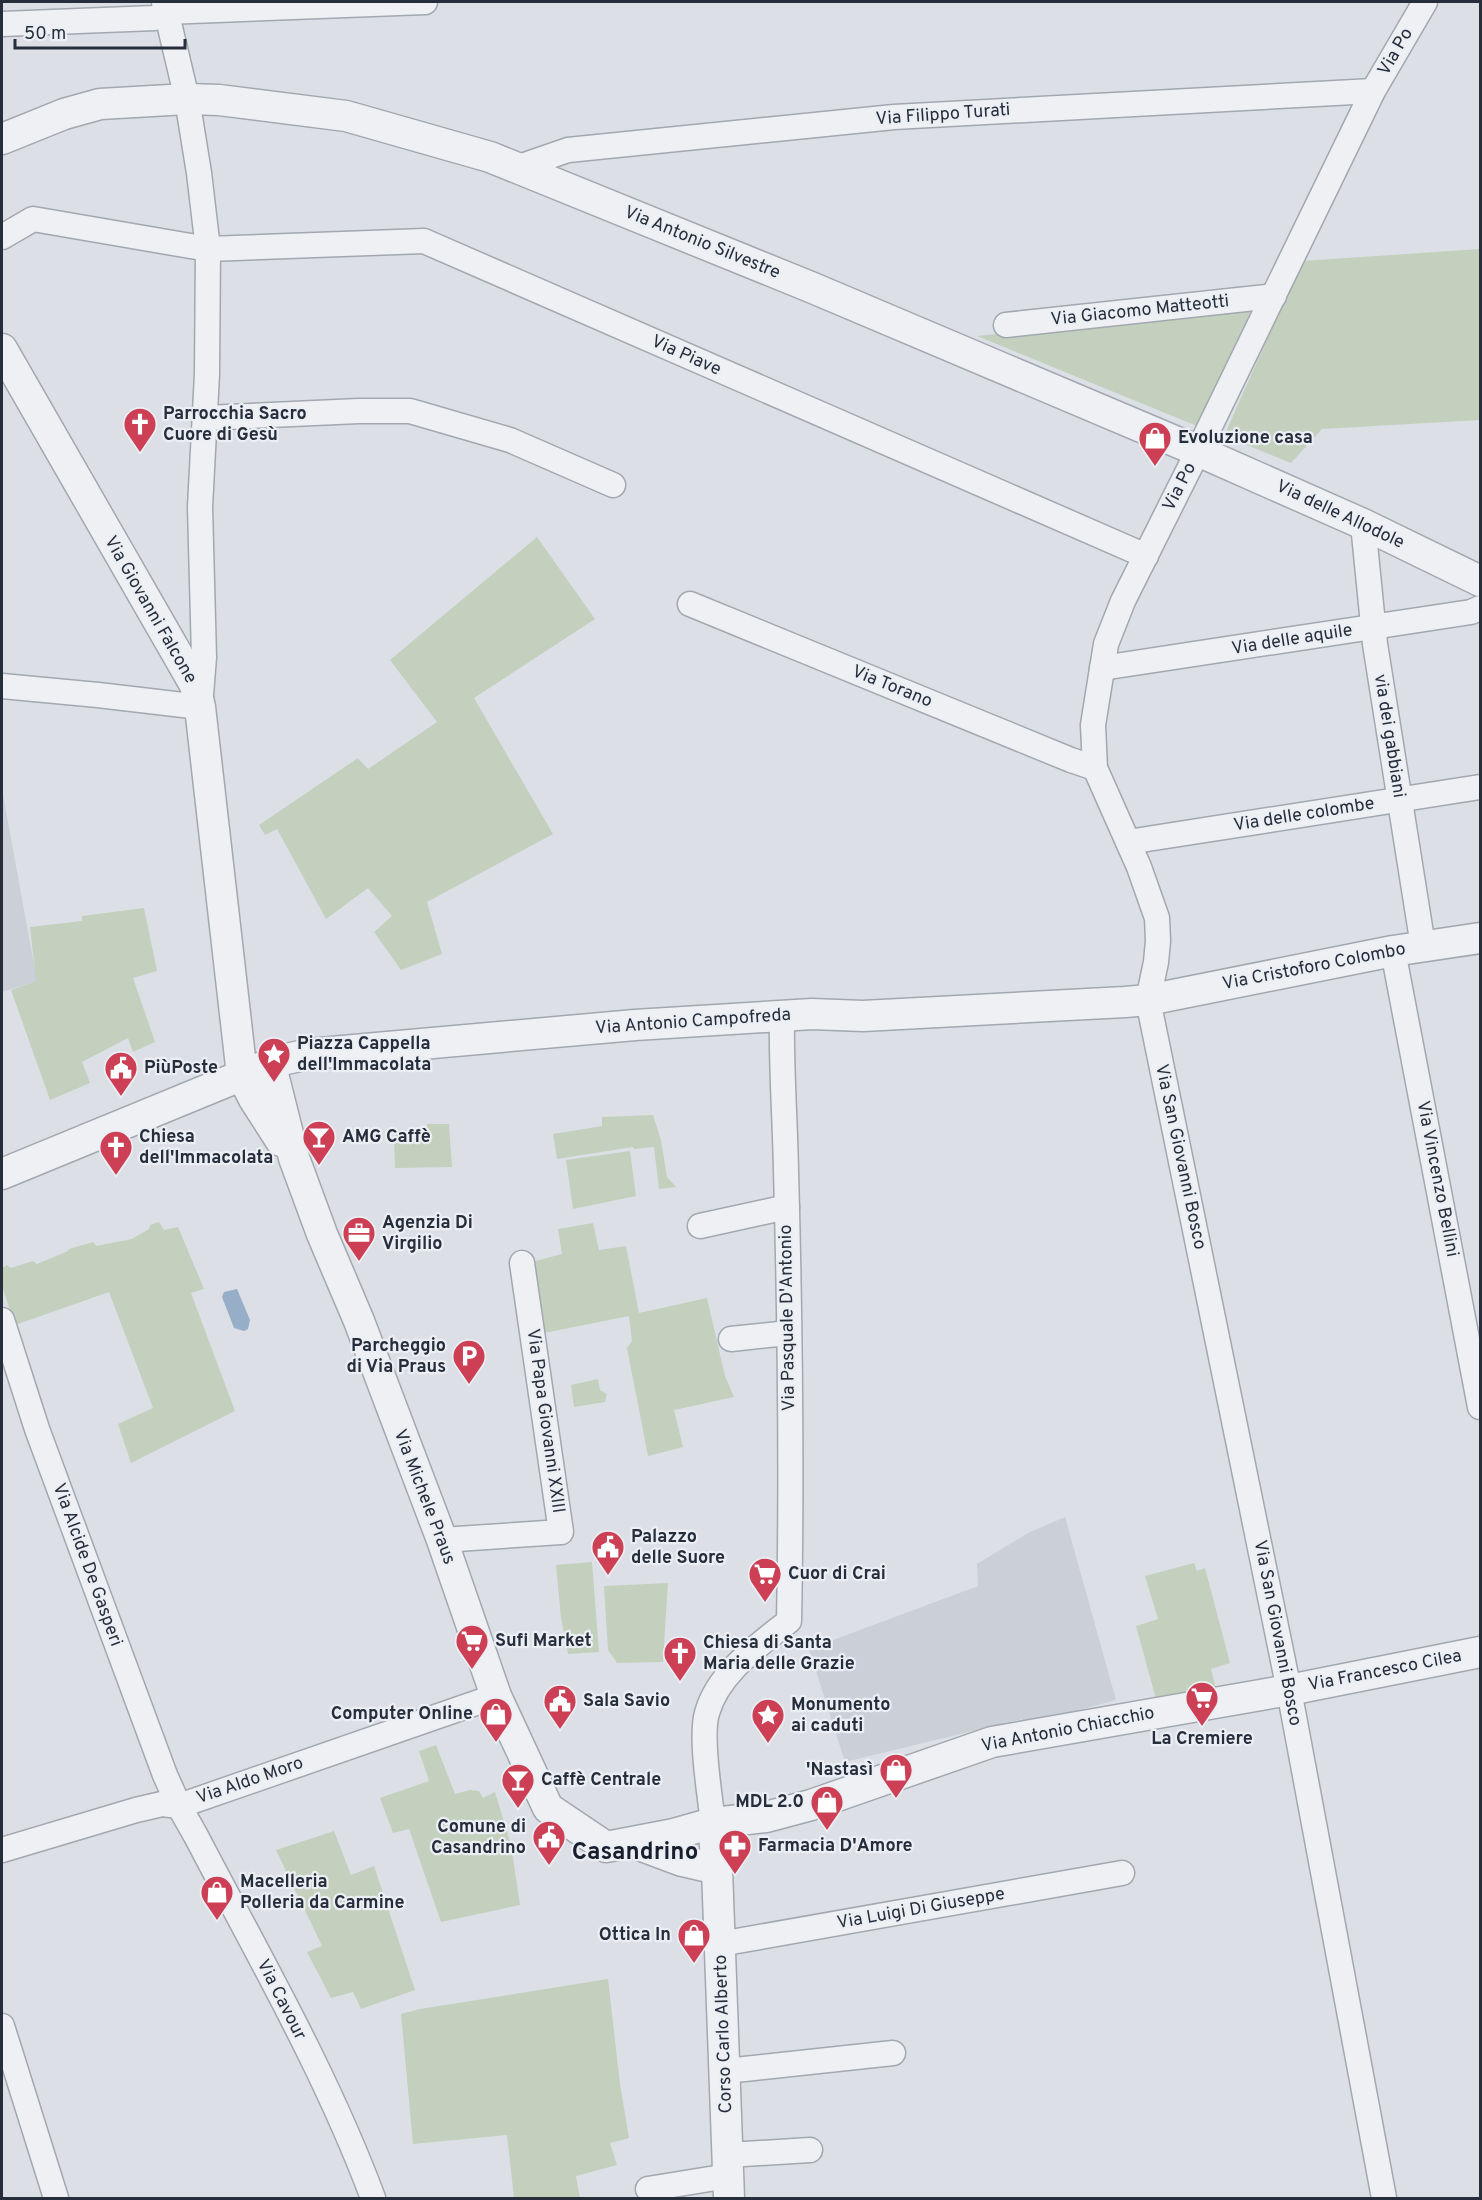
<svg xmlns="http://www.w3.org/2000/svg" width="1482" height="2200" font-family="Overpass,sans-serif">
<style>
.built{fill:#cacfd8}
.green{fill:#c2d0bd}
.water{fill:#96aec7}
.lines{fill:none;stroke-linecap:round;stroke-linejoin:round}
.minor-casing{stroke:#a2a7b0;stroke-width:27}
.tertiary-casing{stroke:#a2a7b0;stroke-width:33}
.minor{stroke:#eef0f4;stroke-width:24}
.tertiary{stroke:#eef0f4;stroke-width:30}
.labels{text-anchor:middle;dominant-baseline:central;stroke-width:4.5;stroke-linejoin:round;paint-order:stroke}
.street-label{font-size:18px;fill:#262e3c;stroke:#ebeff4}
.poi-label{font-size:18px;font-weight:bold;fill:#262e3c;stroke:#ebeff4;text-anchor:start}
.district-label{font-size:24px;font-weight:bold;fill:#181f2d;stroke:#ebeff4}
</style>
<rect width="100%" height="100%" fill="#dce0e6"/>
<g class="built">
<path d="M 2,789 L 37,981 L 2,992 Z"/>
<path d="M 1065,1517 L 1116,1700 L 1024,1725 L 1022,1719 L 845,1762 L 809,1649 L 978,1586 L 977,1564 L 1028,1533 Z"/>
</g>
<g class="green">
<path d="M 1480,249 L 1480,420 L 1322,429 L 1291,463 L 1224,436 L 1302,261 Z"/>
<path d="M 1255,308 L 1197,426 L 977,336 Z"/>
<path d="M 537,537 L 595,619 L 474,698 L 553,834 L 427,902 L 442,954 L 401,970 L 374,932 L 392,916 L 368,888 L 326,919 L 277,829 L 265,835 L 259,825 L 358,758 L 368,769 L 437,722 L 390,660 Z"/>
<path d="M 144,908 L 157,971 L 133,978 L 155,1042 L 133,1052 L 128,1038 L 82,1062 L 90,1083 L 50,1100 L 11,990 L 36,981 L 30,927 L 82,921 L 82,916 Z"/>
<path d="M 653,1115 L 661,1140 L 667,1177 L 676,1187 L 659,1189 L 654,1147 L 634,1149 L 633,1147 L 557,1159 L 553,1134 L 602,1126 L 602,1117 Z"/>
<path d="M 427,1124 L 449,1124 L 452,1167 L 395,1168 L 394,1139 L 396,1130 L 427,1129 Z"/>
<path d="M 630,1151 L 636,1196 L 573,1209 L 566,1160 Z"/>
<path d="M 159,1222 L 164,1230 L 178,1227 L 204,1289 L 191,1293 L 235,1411 L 131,1463 L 118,1424 L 153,1408 L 109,1292 L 15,1325 L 2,1286 L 2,1268 L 7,1265 L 11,1268 L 33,1261 L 37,1264 L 68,1251 L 69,1249 L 93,1242 L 96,1246 L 132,1239 L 149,1229 L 150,1225 Z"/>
<path d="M 593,1223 L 599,1250 L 626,1246 L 639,1313 L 707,1298 L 725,1376 L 734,1397 L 674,1410 L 683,1447 L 648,1456 L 627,1348 L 632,1341 L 629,1316 L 544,1333 L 532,1262 L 562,1254 L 558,1229 Z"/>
<path d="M 598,1379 L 600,1390 L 607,1394 L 605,1402 L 574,1407 L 571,1385 Z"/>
<path d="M 592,1562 L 599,1652 L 568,1654 L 561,1618 L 556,1565 Z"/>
<path d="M 1194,1563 L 1197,1571 L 1205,1568 L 1230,1663 L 1211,1669 L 1216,1689 L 1156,1699 L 1136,1626 L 1158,1619 L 1145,1576 Z"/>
<path d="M 668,1583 L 663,1662 L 617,1663 L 608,1650 L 604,1586 Z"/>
<path d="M 436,1745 L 455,1794 L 470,1790 L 479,1791 L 483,1798 L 495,1792 L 511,1845 L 520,1905 L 441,1922 L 409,1829 L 393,1833 L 380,1798 L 429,1781 L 419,1751 Z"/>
<path d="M 334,1831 L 351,1875 L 374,1866 L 415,1990 L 361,2009 L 353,1992 L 331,1998 L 307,1952 L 322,1946 L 276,1850 Z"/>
<path d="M 608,1979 L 620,2084 L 629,2138 L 610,2143 L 617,2165 L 576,2176 L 580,2198 L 514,2198 L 507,2135 L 413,2144 L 401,2014 L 420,2009 Z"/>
</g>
<path class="water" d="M 237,1289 L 250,1320 L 248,1329 L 244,1331 L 234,1328 L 222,1297 L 224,1292 Z"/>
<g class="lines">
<defs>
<g id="minor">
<path d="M 2,24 L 155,18 L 166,12 L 425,2"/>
<path d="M 516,168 L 568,150 L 894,117 L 1373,91"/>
<path d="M 2,237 L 33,219 L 208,249 L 424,241 L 1146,556"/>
<path d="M 1006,325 L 1274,296"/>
<path d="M 205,418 L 359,411 L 410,411 L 510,440 L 613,485"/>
<path d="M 1363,524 L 1375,644 L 1423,946"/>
<path d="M 690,604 L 1071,760 L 1095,768"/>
<path d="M 1102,668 L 1471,612 L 1480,608"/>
<path d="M 2,686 L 98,695 L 200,707 L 204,657 L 200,507 L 207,374 L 208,249 L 199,173 L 187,99 L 164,2"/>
<path d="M 1128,842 L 1480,787"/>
<path d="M 1393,951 L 1480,1407"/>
<path d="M 700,1226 L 787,1207"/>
<path d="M 2,1320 L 37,1429 L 165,1775 L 179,1806 L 196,1836 C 258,1955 326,2072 373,2198"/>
<path d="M 731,1339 L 788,1333"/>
<path d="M 442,1540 L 561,1532 L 522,1263"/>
<path d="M 713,1823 C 710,1796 700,1737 707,1713 C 718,1673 759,1645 789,1621 C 792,1471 790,1320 786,1170 C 785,1119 781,1067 782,1016"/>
<path d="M 2,1850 L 136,1810 L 162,1804 L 179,1806 L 496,1696"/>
<path d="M 720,1944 L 1122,1873"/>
<path d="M 2,2026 L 56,2198"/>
<path d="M 726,2071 L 893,2053"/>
<path d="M 728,2155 L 810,2150"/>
<path d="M 648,2189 L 728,2176"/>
<path d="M 1384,2198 L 1289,1690 L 1148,1000 L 1156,962 L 1158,941 L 1157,918 L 1139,867 L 1095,768 L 1093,725 L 1106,644 L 1123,601 L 1198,451 L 1373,91 L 1425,2"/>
</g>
<g id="tertiary">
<path d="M 2,139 L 64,114 L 100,104 L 187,99 L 219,100 L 346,116 L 490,157 L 813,288 L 1198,451 L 1363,524 L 1480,581"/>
<path d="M 2,349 L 195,685 L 200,707 L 242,1075 L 254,1099 L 281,1141"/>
<path d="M 277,1061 L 273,1074 L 294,1158 L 322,1234 L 359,1321 L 442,1540 L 496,1696 L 548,1808 L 606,1847 L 674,1834 L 713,1823 L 766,1817 L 811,1805 L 992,1742 L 1289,1690 L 1480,1652"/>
<path d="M 2,1174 L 277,1061 L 309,1054 L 635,1025 L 812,1014 L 863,1016 L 1125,1002 L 1148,1000 L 1393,951 L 1480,938"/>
<path d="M 713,1823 L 717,1869 L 729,2198"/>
<path d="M 634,1843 L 682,1861 L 717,1869"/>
</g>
</defs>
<use href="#minor" class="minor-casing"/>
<use href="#tertiary" class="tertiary-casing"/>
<use href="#minor" class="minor"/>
<use href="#tertiary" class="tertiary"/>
</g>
<defs>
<symbol id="church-pin" viewBox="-11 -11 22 30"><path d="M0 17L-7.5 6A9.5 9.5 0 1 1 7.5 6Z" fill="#cd3f54" stroke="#ebeff4"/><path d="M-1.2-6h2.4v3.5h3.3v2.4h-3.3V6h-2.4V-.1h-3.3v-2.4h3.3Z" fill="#fff"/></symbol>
<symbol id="shop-pin" viewBox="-11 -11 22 30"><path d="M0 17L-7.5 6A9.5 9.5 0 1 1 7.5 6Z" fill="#cd3f54" stroke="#ebeff4"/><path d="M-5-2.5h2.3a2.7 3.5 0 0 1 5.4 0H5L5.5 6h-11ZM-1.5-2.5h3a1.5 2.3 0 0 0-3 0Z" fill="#fff"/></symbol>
<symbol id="sight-pin" viewBox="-11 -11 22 30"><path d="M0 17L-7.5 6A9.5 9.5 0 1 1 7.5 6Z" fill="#cd3f54" stroke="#ebeff4"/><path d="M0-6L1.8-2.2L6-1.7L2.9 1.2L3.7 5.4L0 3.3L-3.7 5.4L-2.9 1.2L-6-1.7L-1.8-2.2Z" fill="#fff"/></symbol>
<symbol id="civic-pin" viewBox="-11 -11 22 30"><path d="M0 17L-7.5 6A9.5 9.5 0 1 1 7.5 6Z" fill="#cd3f54" stroke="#ebeff4"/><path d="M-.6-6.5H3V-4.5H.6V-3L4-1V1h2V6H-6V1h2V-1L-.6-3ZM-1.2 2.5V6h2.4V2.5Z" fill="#fff"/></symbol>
<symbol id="bar-pin" viewBox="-11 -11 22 30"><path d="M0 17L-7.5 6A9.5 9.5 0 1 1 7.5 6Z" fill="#cd3f54" stroke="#ebeff4"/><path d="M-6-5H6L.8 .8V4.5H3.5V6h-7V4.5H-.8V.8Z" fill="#fff"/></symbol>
<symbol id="office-pin" viewBox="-11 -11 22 30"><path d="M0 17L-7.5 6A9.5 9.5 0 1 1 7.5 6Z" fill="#cd3f54" stroke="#ebeff4"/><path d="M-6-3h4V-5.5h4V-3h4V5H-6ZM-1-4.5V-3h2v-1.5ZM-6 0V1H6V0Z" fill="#fff"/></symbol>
<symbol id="parking-pin" viewBox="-11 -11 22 30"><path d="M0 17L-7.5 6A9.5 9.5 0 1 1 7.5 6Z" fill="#cd3f54" stroke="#ebeff4"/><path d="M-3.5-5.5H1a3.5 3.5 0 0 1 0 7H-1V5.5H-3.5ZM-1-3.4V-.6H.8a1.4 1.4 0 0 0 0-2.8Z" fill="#fff"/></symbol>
<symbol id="supermarket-pin" viewBox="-11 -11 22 30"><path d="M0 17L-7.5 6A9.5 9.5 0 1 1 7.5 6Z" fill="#cd3f54" stroke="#ebeff4"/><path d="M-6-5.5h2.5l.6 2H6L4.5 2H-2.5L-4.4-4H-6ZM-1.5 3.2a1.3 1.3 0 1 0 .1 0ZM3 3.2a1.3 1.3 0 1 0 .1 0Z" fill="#fff"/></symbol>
<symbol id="pharmacy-pin" viewBox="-11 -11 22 30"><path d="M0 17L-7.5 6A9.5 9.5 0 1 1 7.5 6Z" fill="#cd3f54" stroke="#ebeff4"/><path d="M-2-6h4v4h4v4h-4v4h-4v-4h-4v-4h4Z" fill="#fff"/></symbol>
</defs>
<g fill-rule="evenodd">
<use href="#church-pin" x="121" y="405" width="38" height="52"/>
<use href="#shop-pin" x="1136" y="419" width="38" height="52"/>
<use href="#sight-pin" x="255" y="1035" width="38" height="52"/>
<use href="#civic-pin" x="102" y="1049" width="38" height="52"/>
<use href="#bar-pin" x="300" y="1118" width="38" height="52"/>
<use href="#church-pin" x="97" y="1128" width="38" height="52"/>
<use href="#office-pin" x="340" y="1214" width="38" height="52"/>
<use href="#parking-pin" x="450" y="1337" width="38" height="52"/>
<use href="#civic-pin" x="589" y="1528" width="38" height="52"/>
<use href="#supermarket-pin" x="746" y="1555" width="38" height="52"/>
<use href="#supermarket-pin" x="453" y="1622" width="38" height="52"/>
<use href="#church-pin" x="661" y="1634" width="38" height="52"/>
<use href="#supermarket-pin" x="1183" y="1679" width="38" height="52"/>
<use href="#civic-pin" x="541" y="1682" width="38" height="52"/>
<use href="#shop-pin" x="477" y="1695" width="38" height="52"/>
<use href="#sight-pin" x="749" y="1696" width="38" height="52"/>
<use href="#shop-pin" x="877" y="1751" width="38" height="52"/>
<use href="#bar-pin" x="499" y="1761" width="38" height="52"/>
<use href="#shop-pin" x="808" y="1783" width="38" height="52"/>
<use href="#civic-pin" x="530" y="1818" width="38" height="52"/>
<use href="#pharmacy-pin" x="716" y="1827" width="38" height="52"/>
<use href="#shop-pin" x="198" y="1873" width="38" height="52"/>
<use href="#shop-pin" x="675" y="1916" width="38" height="52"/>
</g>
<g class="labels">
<g class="street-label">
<text transform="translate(1396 52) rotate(-60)">Via Po</text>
<text transform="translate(943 115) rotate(-4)">Via Filippo Turati</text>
<text transform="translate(702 243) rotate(22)">Via Antonio Silvestre</text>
<text transform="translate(1140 311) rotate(-6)">Via Giacomo Matteotti</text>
<text transform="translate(686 356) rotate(24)">Via Piave</text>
<text transform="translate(1180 487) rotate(-63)">Via Po</text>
<text transform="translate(1340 515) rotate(25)">Via delle Allodole</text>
<text transform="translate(150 610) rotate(60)">Via Giovanni Falcone</text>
<text transform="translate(1292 640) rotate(-9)">Via delle aquile</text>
<text transform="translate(892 687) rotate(22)">Via Torano</text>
<text transform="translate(1389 736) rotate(81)">via dei gabbiani</text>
<text transform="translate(1304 815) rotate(-9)">Via delle colombe</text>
<text transform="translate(1314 967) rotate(-11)">Via Cristoforo Colombo</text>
<text transform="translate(693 1022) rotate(-4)">Via Antonio Campofreda</text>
<text transform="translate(1180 1157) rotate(78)">Via San Giovanni Bosco</text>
<text transform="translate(1437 1179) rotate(79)">Via Vincenzo Bellini</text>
<text transform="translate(788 1318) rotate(-91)">Via Pasquale D'Antonio</text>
<text transform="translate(545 1421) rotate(82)">Via Papa Giovanni XXIII</text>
<text transform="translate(424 1497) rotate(69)">Via Michele Praus</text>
<text transform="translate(87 1565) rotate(70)">Via Alcide De Gasperi</text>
<text transform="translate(1277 1633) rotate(79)">Via San Giovanni Bosco</text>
<text transform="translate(1385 1671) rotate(-11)">Via Francesco Cilea</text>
<text transform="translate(1068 1730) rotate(-11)">Via Antonio Chiacchio</text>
<text transform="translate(250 1781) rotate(-19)">Via Aldo Moro</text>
<text transform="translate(921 1909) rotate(-10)">Via Luigi Di Giuseppe</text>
<text transform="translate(281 2000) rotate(63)">Via Cavour</text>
<text transform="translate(724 2034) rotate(-92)">Corso Carlo Alberto</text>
</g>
<g class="poi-label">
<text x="163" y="414">Parrocchia Sacro<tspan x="163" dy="21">Cuore di Gesù</tspan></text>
<text x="1178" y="438">Evoluzione casa</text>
<text x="297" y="1044">Piazza Cappella<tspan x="297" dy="21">dell'Immacolata</tspan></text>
<text x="144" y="1068">PiùPoste</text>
<text x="139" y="1137">Chiesa<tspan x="139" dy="21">dell'Immacolata</tspan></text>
<text x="342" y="1137">AMG Caffè</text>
<text x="382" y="1223">Agenzia Di<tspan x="382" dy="21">Virgilio</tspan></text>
<text x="446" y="1346" text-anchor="end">Parcheggio<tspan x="446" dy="21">di Via Praus</tspan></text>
<text x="631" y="1537">Palazzo<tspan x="631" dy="21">delle Suore</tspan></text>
<text x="788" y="1574">Cuor di Crai</text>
<text x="495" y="1641">Sufi Market</text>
<text x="703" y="1643">Chiesa di Santa<tspan x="703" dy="21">Maria delle Grazie</tspan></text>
<text x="583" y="1701">Sala Savio</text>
<text x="791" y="1705">Monumento<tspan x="791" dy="21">ai caduti</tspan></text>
<text x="473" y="1714" text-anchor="end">Computer Online</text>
<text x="1202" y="1739" text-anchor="middle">La Cremiere</text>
<text x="873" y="1770" text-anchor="end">'Nastasì</text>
<text x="541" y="1780">Caffè Centrale</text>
<text x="804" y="1802" text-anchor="end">MDL 2.0</text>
<text x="526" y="1827" text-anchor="end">Comune di<tspan x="526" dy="21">Casandrino</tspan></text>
<text x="758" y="1846">Farmacia D'Amore</text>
<text x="240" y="1882">Macelleria<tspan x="240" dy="21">Polleria da Carmine</tspan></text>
<text x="671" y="1935" text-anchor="end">Ottica In</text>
</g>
<g class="district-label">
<text x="635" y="1853">Casandrino</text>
</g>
</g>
<rect width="1482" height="2200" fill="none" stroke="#262e3c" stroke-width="6"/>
<path d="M15 39v9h170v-9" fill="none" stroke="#262e3c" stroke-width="3"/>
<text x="24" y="39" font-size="18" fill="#262e3c" stroke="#ebeff4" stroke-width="4.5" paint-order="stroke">50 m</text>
</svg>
